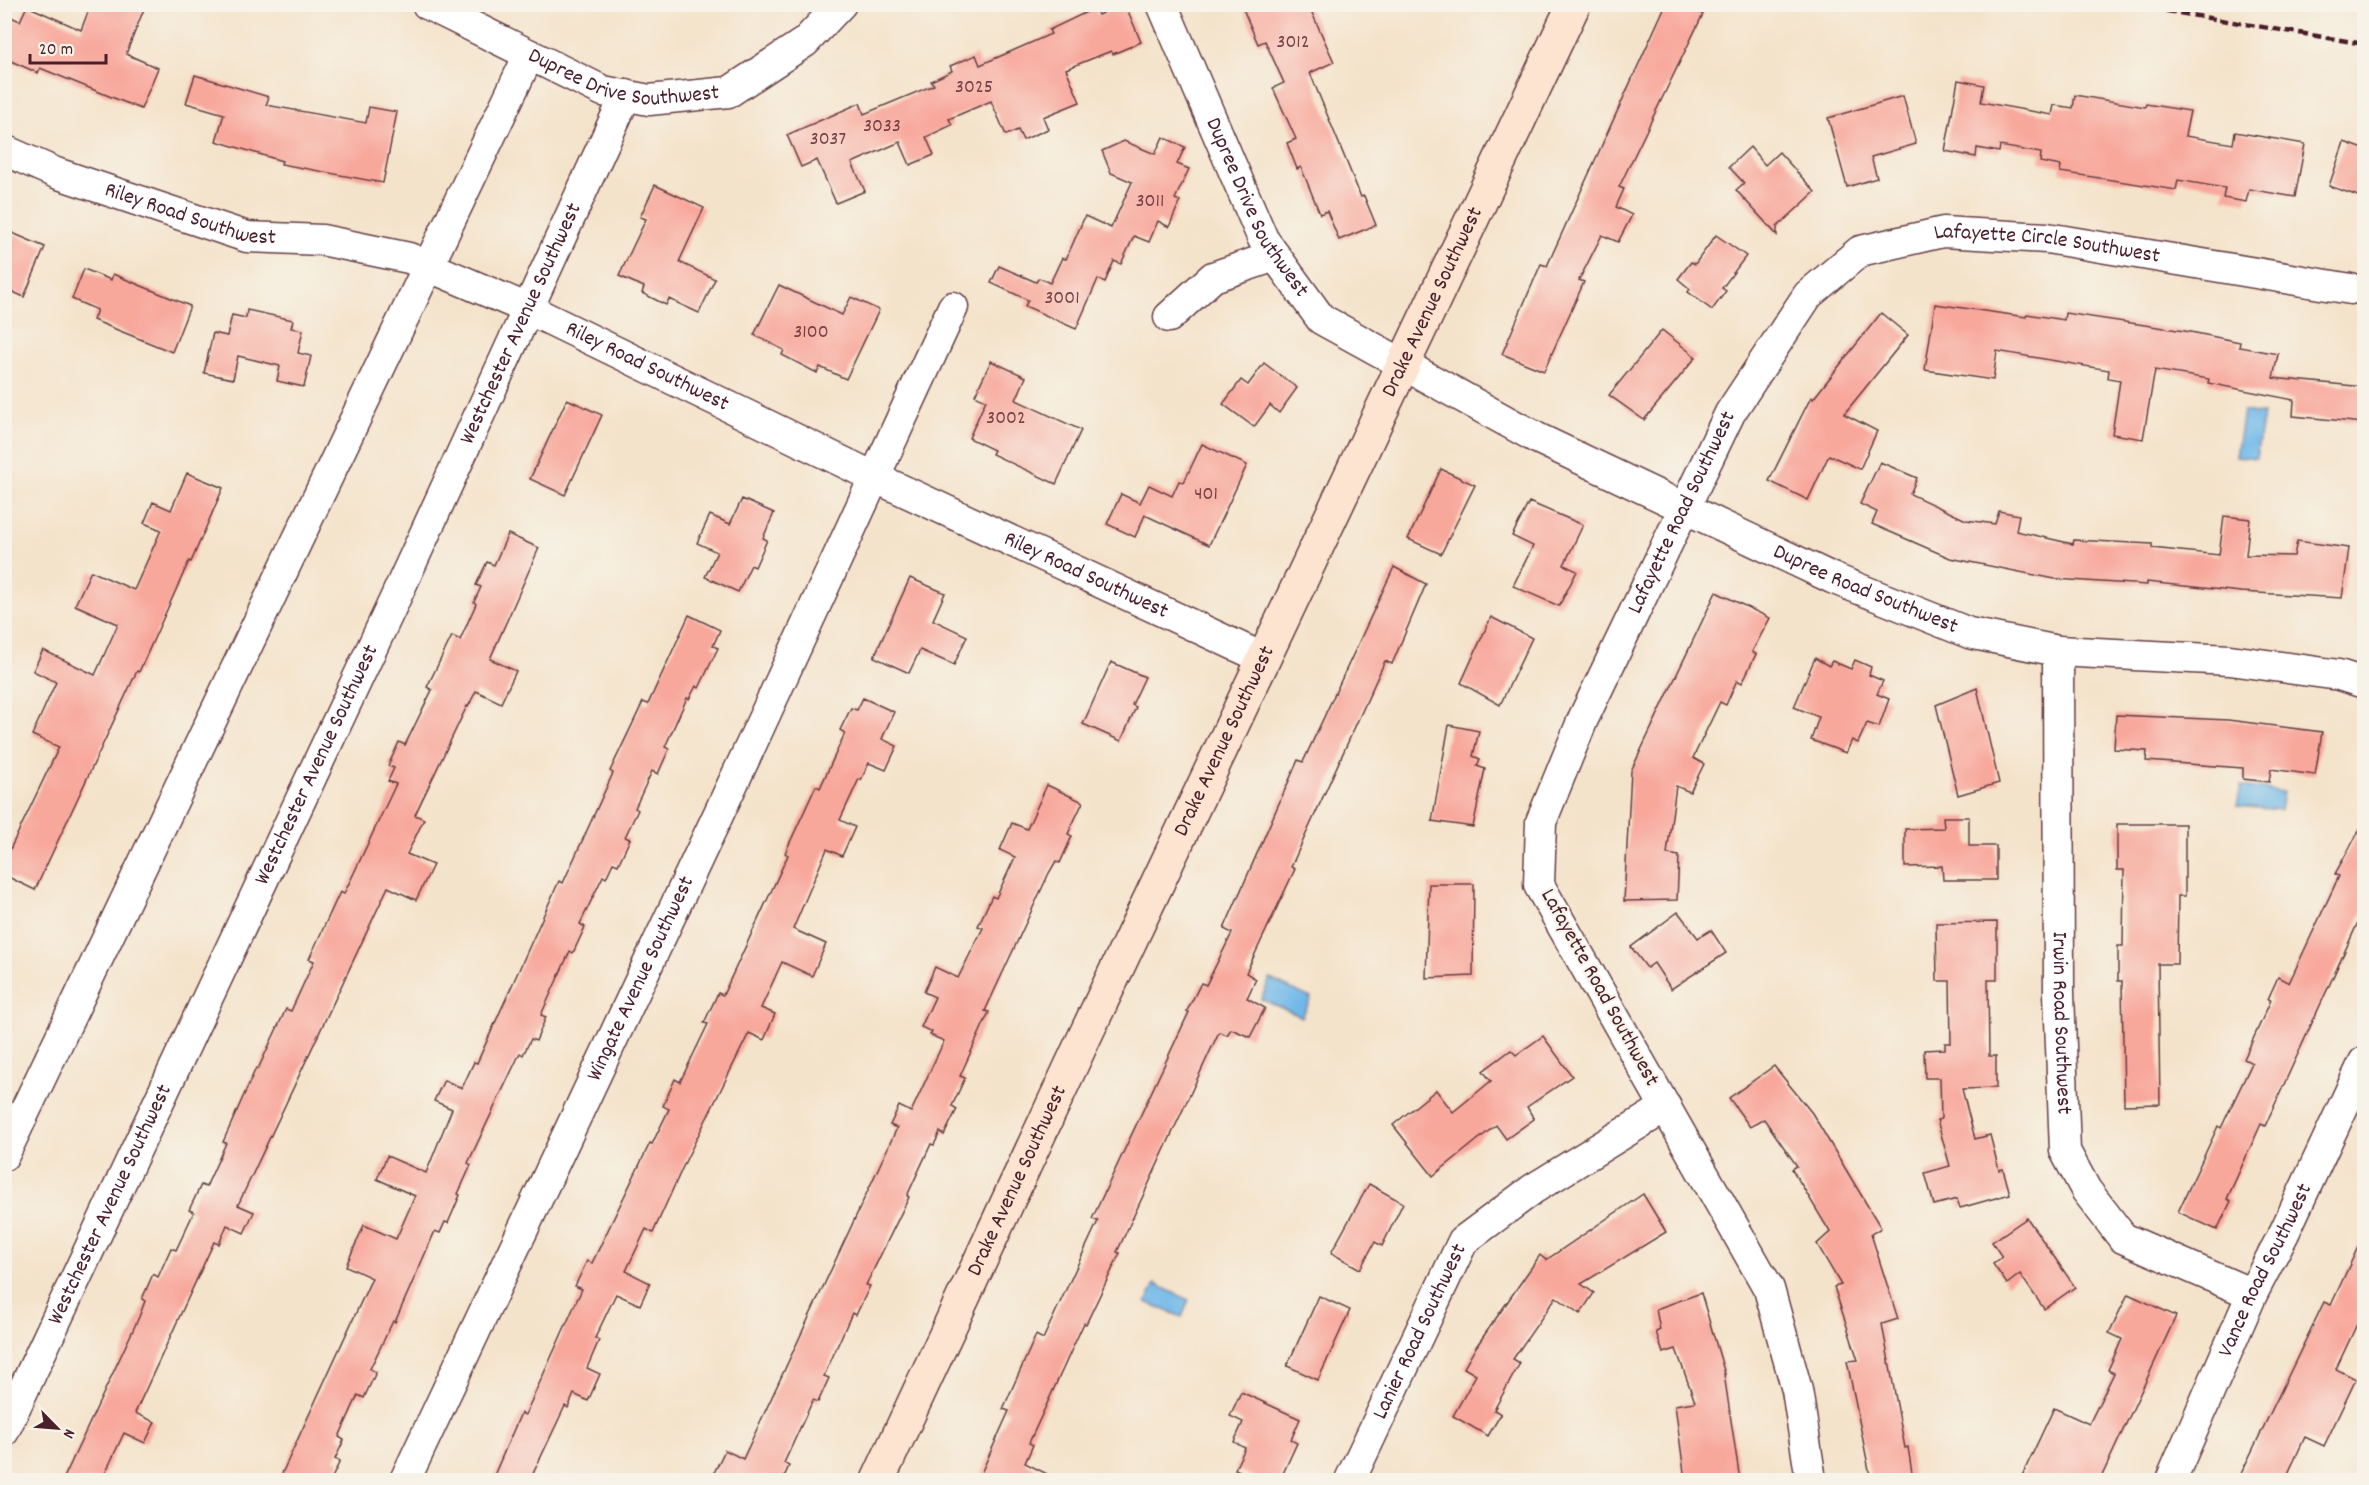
<svg xmlns="http://www.w3.org/2000/svg" width="2369" height="1485" font-family="Dekko,sans-serif">
<style>
.water{fill:#70b8e8;stroke:#5d6c8a;stroke-width:1.5}
.building{fill:#f8a79b}
.lines{fill:none;stroke-linecap:round;stroke-linejoin:round}
.street-casing{stroke:#643c43;stroke-width:33}
.secondary-casing{stroke:#643c43;stroke-width:36}
.street{stroke:#fff;stroke-width:30}
.secondary{stroke:#fde4d1;stroke-width:33}
.rail{stroke:#4a1f2b;stroke-width:4.5;stroke-dasharray:9 4.5;stroke-linecap:butt}
.labels{text-anchor:middle;dominant-baseline:central;stroke-width:4.5;stroke-linejoin:round;paint-order:stroke}
.number-label{font-size:20px;fill:#764147}
.street-label{font-size:22px;fill:#4a1f2b;stroke:#f7f3e8}
</style>
<rect width="100%" height="100%" fill="#f7f3e8"/>
<filter id="ink" filterUnits="userSpaceOnUse"><feTurbulence type="fractalNoise" baseFrequency=".0167" numOctaves="2"/><feDisplacementMap in="SourceGraphic" scale="12" xChannelSelector="R" yChannelSelector="G"/><feConvolveMatrix kernelMatrix="1 2 1 2 8 2 1 2 1" color-interpolation-filters="sRGB"/></filter>
<filter id="wash" filterUnits="userSpaceOnUse"><feTurbulence type="fractalNoise" baseFrequency=".008" numOctaves="4" result="noise"/><feDisplacementMap in="SourceGraphic" scale="24" xChannelSelector="R" yChannelSelector="G"/><feGaussianBlur stdDeviation="1.35" result="paint"/><feColorMatrix in="noise" values="0 0 0 0 0 0 0 0 0 0 0 0 0 0 0 0 0 1.4 0 .05"/><feComposite in="paint" operator="in"/></filter>
<g filter="url(#wash)">
<rect width="100%" height="100%" fill="#f4e3cb"/>
<g class="water">
<path d="M 2243,411 L 2263,414 L 2256,458 L 2236,456 Z"/>
<path d="M 2241,786 L 2283,792 L 2280,810 L 2237,806 Z"/>
<path d="M 1270,979 L 1311,998 L 1302,1017 L 1261,999 Z"/>
<path d="M 1155,1284 L 1189,1300 L 1182,1317 L 1146,1302 Z"/>
</g>
<g id="blocks">
<g class="building">
<path d="M 91,4 L 146,4 L 126,54 L 158,68 L 141,109 L 40,68 L 38,73 L 4,58 L 4,14 L 20,21 L 27,6 L 81,30 Z"/>
<path d="M 1122,4 L 1125,4 L 1141,42 L 1113,54 L 1111,51 L 1066,69 L 1080,102 L 1043,117 L 1048,129 L 1023,140 L 1018,130 L 1006,135 L 991,101 L 949,119 L 952,125 L 926,137 L 934,155 L 910,165 L 900,142 L 852,163 L 865,191 L 836,203 L 817,160 L 801,167 L 787,135 L 860,103 L 864,114 L 934,85 L 931,81 L 952,71 L 950,66 L 976,55 L 980,65 L 1051,34 L 1049,30 L 1095,8 L 1098,15 Z"/>
<path d="M 1241,4 L 1308,4 L 1334,62 L 1310,73 L 1361,197 L 1364,196 L 1376,225 L 1339,240 L 1327,211 L 1320,214 L 1301,167 L 1297,169 L 1287,143 L 1296,139 L 1273,88 L 1284,83 L 1265,41 L 1258,44 Z"/>
<path d="M 1666,4 L 1682,4 L 1703,14 L 1619,187 L 1624,189 L 1616,207 L 1632,215 L 1618,242 L 1602,235 L 1579,280 L 1584,282 L 1544,371 L 1502,354 L 1541,264 L 1547,266 Z"/>
<path d="M 195,75 L 269,97 L 266,105 L 366,123 L 369,107 L 397,112 L 383,183 L 281,164 L 282,161 L 216,141 L 224,114 L 186,103 Z"/>
<path d="M 1958,80 L 1984,85 L 1981,102 L 2052,115 L 2054,105 L 2073,108 L 2075,95 L 2145,107 L 2146,104 L 2190,111 L 2185,136 L 2233,144 L 2235,132 L 2305,144 L 2295,197 L 2249,189 L 2246,202 L 2223,198 L 2225,188 L 2178,180 L 2176,190 L 2060,172 L 2061,166 L 2040,162 L 2041,153 L 2000,146 L 1999,152 L 1977,148 L 1976,157 L 1945,151 Z"/>
<path d="M 1903,96 L 1916,144 L 1871,157 L 1877,178 L 1847,187 L 1828,118 Z"/>
<path d="M 1163,137 L 1185,147 L 1177,164 L 1189,169 L 1175,199 L 1180,201 L 1169,227 L 1158,221 L 1149,242 L 1134,236 L 1121,264 L 1114,261 L 1105,282 L 1098,279 L 1076,329 L 1025,306 L 1028,300 L 991,283 L 999,266 L 1036,282 L 1039,278 L 1050,283 L 1062,258 L 1066,259 L 1085,216 L 1111,228 L 1132,182 L 1111,173 L 1102,151 L 1124,141 L 1155,154 Z"/>
<path d="M 2344,142 L 2364,149 L 2364,198 L 2329,186 Z"/>
<path d="M 1750,147 L 1765,165 L 1779,152 L 1815,192 L 1777,227 L 1777,235 L 1736,190 L 1744,183 L 1729,167 Z"/>
<path d="M 655,185 L 704,208 L 679,262 L 715,279 L 699,313 L 669,299 L 666,305 L 642,293 L 644,287 L 619,276 L 646,219 L 640,217 Z"/>
<path d="M 10,232 L 45,247 L 24,297 L 4,288 L 4,244 Z"/>
<path d="M 1716,235 L 1746,256 L 1722,288 L 1726,291 L 1712,310 L 1688,292 L 1690,289 L 1678,279 L 1691,262 L 1695,264 Z"/>
<path d="M 84,269 L 111,280 L 113,274 L 190,306 L 172,352 L 93,320 L 97,310 L 72,299 Z"/>
<path d="M 779,285 L 842,315 L 851,297 L 879,310 L 846,379 L 820,367 L 817,373 L 782,355 L 784,350 L 754,335 Z"/>
<path d="M 1935,304 L 2026,317 L 2027,314 L 2064,320 L 2065,313 L 2191,332 L 2240,342 L 2239,347 L 2278,354 L 2273,378 L 2364,387 L 2364,423 L 2293,416 L 2294,400 L 2208,383 L 2209,379 L 2155,370 L 2143,439 L 2112,434 L 2120,380 L 2108,378 L 2109,370 L 1997,351 L 1993,380 L 1925,370 Z"/>
<path d="M 247,310 L 293,320 L 291,328 L 303,330 L 298,353 L 311,356 L 304,387 L 277,381 L 280,366 L 238,356 L 233,379 L 204,373 L 213,333 L 227,336 L 232,315 L 246,318 Z"/>
<path d="M 1881,313 L 1908,335 L 1844,414 L 1877,431 L 1860,469 L 1829,455 L 1808,500 L 1769,481 L 1811,397 L 1813,399 Z"/>
<path d="M 1662,330 L 1696,357 L 1644,420 L 1609,395 Z"/>
<path d="M 991,361 L 1026,377 L 1016,400 L 1081,430 L 1056,484 L 992,454 L 994,450 L 969,438 L 986,400 L 975,395 Z"/>
<path d="M 1264,363 L 1297,388 L 1279,413 L 1270,405 L 1254,427 L 1223,404 L 1241,380 L 1248,385 Z"/>
<path d="M 567,399 L 602,415 L 565,495 L 530,479 Z"/>
<path d="M 1202,444 L 1247,465 L 1209,545 L 1145,515 L 1135,537 L 1107,524 L 1121,494 L 1140,503 L 1149,485 L 1172,496 L 1179,481 L 1184,482 Z"/>
<path d="M 1880,462 L 1917,478 L 1910,494 L 1966,520 L 1995,524 L 1999,511 L 2019,515 L 2016,531 L 2073,544 L 2074,540 L 2152,544 L 2152,548 L 2219,555 L 2224,516 L 2250,519 L 2246,555 L 2294,556 L 2297,541 L 2349,548 L 2342,598 L 2241,592 L 2147,582 L 2147,585 L 2055,579 L 1950,558 L 1872,524 L 1877,512 L 1860,504 Z"/>
<path d="M 1441,469 L 1475,485 L 1441,554 L 1408,539 Z"/>
<path d="M 187,473 L 223,488 L 191,562 L 189,561 L 139,672 L 137,671 L 35,890 L 4,875 L 4,862 L 59,747 L 32,735 L 56,682 L 33,671 L 43,650 L 95,675 L 118,624 L 75,605 L 91,571 L 134,590 L 161,530 L 144,523 L 153,502 L 171,510 Z"/>
<path d="M 742,499 L 774,513 L 763,538 L 767,540 L 755,567 L 751,565 L 738,592 L 705,577 L 717,552 L 697,543 L 710,515 L 730,524 Z"/>
<path d="M 1529,502 L 1583,525 L 1564,565 L 1577,571 L 1559,606 L 1513,586 L 1533,546 L 1512,536 Z"/>
<path d="M 508,534 L 539,548 L 490,659 L 516,671 L 501,703 L 476,691 L 468,707 L 467,706 L 415,815 L 424,819 L 407,854 L 433,865 L 416,900 L 388,887 L 238,1205 L 254,1212 L 244,1233 L 227,1225 L 219,1244 L 214,1242 L 135,1413 L 155,1422 L 145,1443 L 124,1433 L 102,1480 L 63,1480 L 139,1317 L 145,1301 L 142,1299 L 153,1274 L 158,1277 L 171,1248 L 176,1250 L 194,1212 L 189,1210 L 201,1185 L 206,1187 L 226,1143 L 223,1142 L 256,1068 L 258,1069 L 286,1009 L 291,1011 L 314,961 L 309,959 L 340,892 L 344,894 L 396,784 L 388,781 L 394,768 L 388,766 L 399,742 L 405,745 L 432,690 L 427,687 L 452,636 L 460,640 L 476,604 L 474,602 L 481,587 L 476,585 L 487,562 L 494,565 Z"/>
<path d="M 1394,567 L 1426,584 L 1392,664 L 1385,661 L 1291,867 L 1295,869 L 1246,973 L 1256,979 L 1247,998 L 1265,1008 L 1250,1037 L 1231,1029 L 1227,1035 L 1219,1032 L 1117,1252 L 1120,1253 L 1086,1324 L 1084,1323 L 1029,1443 L 1033,1445 L 1025,1463 L 1059,1480 L 978,1480 L 1009,1411 L 1003,1409 L 1036,1335 L 1043,1339 L 1098,1221 L 1092,1219 L 1189,1012 L 1187,1011 L 1201,983 L 1206,985 L 1232,933 L 1224,929 L 1298,760 L 1303,762 Z"/>
<path d="M 910,578 L 945,593 L 933,620 L 967,636 L 954,665 L 920,650 L 909,673 L 874,657 Z"/>
<path d="M 1716,592 L 1770,618 L 1752,652 L 1756,654 L 1742,683 L 1737,680 L 1726,705 L 1720,702 L 1693,758 L 1704,764 L 1690,792 L 1676,786 L 1667,854 L 1679,856 L 1677,900 L 1624,901 L 1631,771 Z"/>
<path d="M 689,615 L 720,630 L 713,646 L 718,648 L 699,688 L 696,686 L 689,699 L 687,698 L 665,747 L 669,749 L 658,774 L 652,771 L 635,808 L 638,810 L 625,837 L 630,839 L 618,865 L 613,863 L 606,878 L 603,876 L 580,924 L 585,927 L 573,953 L 570,951 L 541,1015 L 546,1017 L 536,1041 L 531,1039 L 523,1055 L 520,1053 L 468,1163 L 471,1165 L 458,1194 L 460,1195 L 448,1223 L 445,1222 L 440,1233 L 435,1231 L 395,1322 L 393,1321 L 370,1369 L 376,1372 L 364,1398 L 358,1395 L 339,1437 L 344,1440 L 335,1459 L 340,1461 L 331,1480 L 279,1480 L 372,1278 L 346,1266 L 364,1225 L 396,1239 L 415,1196 L 377,1179 L 387,1156 L 426,1173 L 452,1109 L 434,1101 L 444,1080 L 462,1088 L 474,1062 L 477,1063 L 559,881 L 563,883 L 613,773 L 610,771 L 643,702 L 648,704 Z"/>
<path d="M 1491,617 L 1532,638 L 1500,705 L 1461,683 Z"/>
<path d="M 1815,658 L 1829,666 L 1832,661 L 1851,669 L 1855,660 L 1871,667 L 1869,675 L 1883,681 L 1877,694 L 1889,699 L 1879,727 L 1867,723 L 1858,743 L 1852,740 L 1846,753 L 1811,740 L 1819,717 L 1794,707 Z"/>
<path d="M 1111,662 L 1145,677 L 1132,705 L 1136,707 L 1121,741 L 1083,724 Z"/>
<path d="M 1977,688 L 1999,783 L 1958,795 L 1936,705 Z"/>
<path d="M 863,698 L 894,712 L 882,739 L 897,746 L 886,770 L 869,763 L 861,780 L 859,779 L 840,820 L 855,827 L 842,856 L 827,849 L 793,929 L 826,944 L 812,976 L 782,962 L 761,1008 L 775,1014 L 764,1040 L 749,1033 L 686,1160 L 653,1233 L 646,1229 L 626,1271 L 650,1283 L 640,1305 L 616,1294 L 595,1338 L 599,1340 L 587,1368 L 600,1374 L 588,1401 L 574,1394 L 568,1408 L 565,1406 L 530,1480 L 492,1480 L 521,1413 L 525,1415 L 582,1289 L 575,1286 L 587,1261 L 592,1263 L 650,1143 L 652,1144 L 669,1109 L 663,1106 L 675,1079 L 680,1082 L 708,1024 L 704,1023 L 718,993 L 723,995 L 788,855 L 785,853 L 816,786 L 820,788 L 845,733 L 840,730 L 851,708 L 857,710 Z"/>
<path d="M 2116,715 L 2228,720 L 2322,732 L 2315,775 L 2271,769 L 2269,782 L 2243,779 L 2243,768 L 2146,761 L 2147,751 L 2114,749 Z"/>
<path d="M 1449,725 L 1479,731 L 1473,756 L 1480,759 L 1477,766 L 1485,769 L 1473,827 L 1432,821 Z"/>
<path d="M 1047,785 L 1083,802 L 1068,834 L 1072,836 L 1060,863 L 1056,861 L 1049,873 L 985,1011 L 989,1012 L 960,1076 L 965,1078 L 952,1106 L 957,1109 L 944,1135 L 940,1132 L 934,1145 L 931,1144 L 907,1196 L 909,1197 L 866,1285 L 870,1286 L 856,1315 L 852,1313 L 824,1376 L 829,1378 L 818,1402 L 813,1400 L 784,1463 L 789,1466 L 784,1477 L 790,1480 L 724,1480 L 713,1475 L 725,1450 L 743,1459 L 897,1128 L 890,1125 L 899,1106 L 911,1112 L 944,1041 L 930,1035 L 932,1032 L 921,1027 L 935,997 L 924,992 L 935,967 L 958,978 L 983,928 L 978,926 L 992,896 L 996,898 L 1015,857 L 1000,850 L 1012,823 L 1027,829 Z"/>
<path d="M 1943,817 L 1969,817 L 1969,846 L 1996,846 L 1996,880 L 1943,880 L 1942,866 L 1905,867 L 1905,829 L 1944,828 Z"/>
<path d="M 2364,822 L 2364,909 L 2265,1126 L 2261,1124 L 2227,1199 L 2231,1201 L 2217,1230 L 2178,1212 L 2218,1126 L 2221,1128 L 2252,1063 L 2244,1059 L 2271,1000 L 2268,999 L 2278,977 L 2289,983 L 2339,876 L 2335,874 Z"/>
<path d="M 2117,824 L 2185,824 L 2185,896 L 2178,896 L 2177,964 L 2158,964 L 2160,1104 L 2124,1105 L 2122,981 L 2118,981 L 2118,946 L 2123,946 L 2124,870 L 2117,870 Z"/>
<path d="M 1429,884 L 1474,884 L 1473,976 L 1426,978 Z"/>
<path d="M 1678,912 L 1698,938 L 1711,930 L 1726,953 L 1671,989 L 1654,963 L 1647,968 L 1631,947 Z"/>
<path d="M 1997,922 L 1997,980 L 1988,980 L 1989,1056 L 1996,1056 L 1996,1088 L 1962,1089 L 1975,1139 L 1990,1135 L 1999,1170 L 2003,1169 L 2010,1194 L 1960,1208 L 1957,1199 L 1934,1205 L 1925,1173 L 1950,1166 L 1937,1120 L 1941,1119 L 1940,1078 L 1925,1078 L 1924,1050 L 1945,1049 L 1945,1043 L 1951,1043 L 1950,981 L 1937,981 L 1936,923 Z"/>
<path d="M 1543,1036 L 1572,1076 L 1527,1107 L 1534,1119 L 1506,1139 L 1496,1125 L 1433,1176 L 1393,1125 L 1436,1090 L 1453,1112 L 1491,1081 L 1483,1071 L 1511,1050 L 1516,1055 Z"/>
<path d="M 1774,1066 L 1812,1113 L 1881,1228 L 1871,1234 L 1898,1319 L 1882,1324 L 1905,1448 L 1908,1447 L 1913,1480 L 1871,1480 L 1847,1361 L 1858,1360 L 1834,1287 L 1841,1285 L 1817,1244 L 1830,1232 L 1792,1169 L 1797,1166 L 1764,1119 L 1750,1127 L 1729,1098 Z"/>
<path d="M 1369,1184 L 1403,1203 L 1382,1246 L 1375,1242 L 1360,1269 L 1331,1253 Z"/>
<path d="M 1643,1194 L 1666,1232 L 1581,1284 L 1594,1293 L 1580,1314 L 1556,1297 L 1513,1359 L 1520,1363 L 1494,1410 L 1501,1414 L 1488,1436 L 1453,1416 L 1476,1375 L 1464,1368 L 1476,1347 L 1540,1255 L 1546,1260 Z"/>
<path d="M 2027,1218 L 2075,1287 L 2044,1309 L 2020,1274 L 2007,1284 L 1993,1264 L 2002,1257 L 1992,1242 Z"/>
<path d="M 2364,1234 L 2364,1309 L 2336,1369 L 2356,1379 L 2324,1446 L 2305,1437 L 2285,1480 L 2238,1480 L 2324,1302 L 2331,1305 Z"/>
<path d="M 1701,1293 L 1725,1374 L 1724,1374 L 1740,1480 L 1685,1480 L 1675,1405 L 1695,1402 L 1676,1349 L 1663,1353 L 1656,1332 L 1660,1330 L 1656,1309 Z"/>
<path d="M 2128,1294 L 2176,1316 L 2100,1480 L 2020,1480 L 2054,1408 L 2089,1424 L 2114,1373 L 2108,1370 L 2122,1339 L 2109,1333 Z"/>
<path d="M 1319,1296 L 1350,1310 L 1318,1380 L 1287,1366 Z"/>
<path d="M 1241,1392 L 1300,1419 L 1291,1440 L 1297,1443 L 1280,1480 L 1260,1480 L 1235,1469 L 1245,1448 L 1234,1442 L 1243,1422 L 1230,1416 Z"/>
</g>
</g>
</g>
<g filter="url(#ink)">
<use href="#blocks" fill-opacity="0" stroke="#643c43" stroke-width="1.5"/>
<g class="lines">
<defs>
<g id="street">
<path id="s1" d="M 427,4 L 603,91 L 649,100 L 729,92 L 805,42 L 841,4"/>
<path id="s2" d="M 1162,4 L 1263,239 L 1321,319 L 1537,438 L 1832,578 L 1969,633 L 2058,651 L 2230,660 L 2339,675 L 2364,683"/>
<path id="s3" d="M 4,150 L 56,173 L 247,237 L 322,240 L 409,258 L 528,309 L 874,477 L 1265,659"/>
<path d="M 1169,317 L 1213,277 L 1275,256"/>
<path id="s4" d="M 2058,651 L 2059,993 L 2065,1151 L 2086,1190 L 2123,1238 L 2252,1294"/>
<path d="M 4,1155 L 529,55"/>
<path id="s5" d="M 4,1431 L 394,601 L 626,95"/>
<path id="s6" d="M 405,1480 L 751,745 L 953,307"/>
<path id="s7" d="M 1350,1480 L 1463,1241 L 1533,1189 L 1666,1107"/>
<path id="s8" d="M 1811,1480 L 1797,1390 L 1769,1289 L 1539,885 L 1541,822 L 1583,719 L 1730,413 L 1808,295 L 1860,251 L 1943,232 L 2047,238 L 2351,289"/>
<path id="s9" d="M 2171,1480 L 2252,1294 L 2284,1233 L 2364,1062"/>
</g>
<g id="secondary">
<path id="s10" d="M 878,1480 L 1085,1036 L 1574,4"/>
</g>
</defs>
<use href="#street" class="street-casing"/>
<use href="#secondary" class="secondary-casing"/>
<use href="#street" class="street"/>
<use href="#secondary" class="secondary"/>
<path class="rail" d="M 2126,4 L 2364,44"/>
</g>
</g>
<g class="labels">
<g class="number-label">
<text x="1293" y="43">3012</text>
<text x="974" y="88">3025</text>
<text x="882" y="127">3033</text>
<text x="828" y="140">3037</text>
<text x="1150" y="202">3011</text>
<text x="1062" y="299">3001</text>
<text x="811" y="333">3100</text>
<text x="1006" y="419">3002</text>
<text x="1206" y="495">401</text>
</g>
<g class="street-label">
<text stroke="none"><textPath href="#s1" startOffset="214">Dupree Drive Southwest</textPath></text>
<text stroke="none"><textPath href="#s2" startOffset="225">Dupree Drive Southwest</textPath></text>
<text stroke="none"><textPath href="#s3" startOffset="198">Riley Road Southwest</textPath></text>
<text stroke="none"><textPath href="#s8" startOffset="1574">Lafayette Circle Southwest</textPath></text>
<text stroke="none"><textPath href="#s10" startOffset="1302">Drake Avenue Southwest</textPath></text>
<text stroke="none"><textPath href="#s5" startOffset="1222">Westchester Avenue Southwest</textPath></text>
<text stroke="none"><textPath href="#s3" startOffset="684">Riley Road Southwest</textPath></text>
<text stroke="none"><textPath href="#s8" startOffset="1064">Lafayette Road Southwest</textPath></text>
<text stroke="none"><textPath href="#s3" startOffset="1170">Riley Road Southwest</textPath></text>
<text stroke="none"><textPath href="#s2" startOffset="963">Dupree Road Southwest</textPath></text>
<text stroke="none"><textPath href="#s10" startOffset="816">Drake Avenue Southwest</textPath></text>
<text stroke="none"><textPath href="#s5" startOffset="736">Westchester Avenue Southwest</textPath></text>
<text stroke="none"><textPath href="#s6" startOffset="554">Wingate Avenue Southwest</textPath></text>
<text transform="translate(1599 988) rotate(61)">Lafayette Road Southwest</text>
<text stroke="none"><textPath href="#s4" startOffset="372">Irwin Road Southwest</textPath></text>
<text stroke="none"><textPath href="#s10" startOffset="330">Drake Avenue Southwest</textPath></text>
<text stroke="none"><textPath href="#s5" startOffset="250">Westchester Avenue Southwest</textPath></text>
<text stroke="none"><textPath href="#s9" startOffset="230">Vance Road Southwest</textPath></text>
<text stroke="none"><textPath href="#s7" startOffset="164">Lanier Road Southwest</textPath></text>
</g>
</g>
<rect width="2369" height="1485" fill="none" stroke="#f7f3e8" stroke-width="24"/>
<g transform="translate(57 1428) rotate(115)" stroke="#f7f3e8" stroke-width="4.5" paint-order="stroke">
<path d="M0-4.5L10 22L0 15L-10 22Z" fill="#4a1f2b"/>
<text y="-9" font-size="16" font-weight="bold" text-anchor="middle" fill="#4a1f2b">N</text>
</g>
<path d="M30 54v9h76v-9" fill="none" stroke="#4a1f2b" stroke-width="3"/>
<text x="39" y="54" font-size="18" fill="#4a1f2b" stroke="#f7f3e8" stroke-width="4.5" paint-order="stroke">20 m</text>
</svg>
